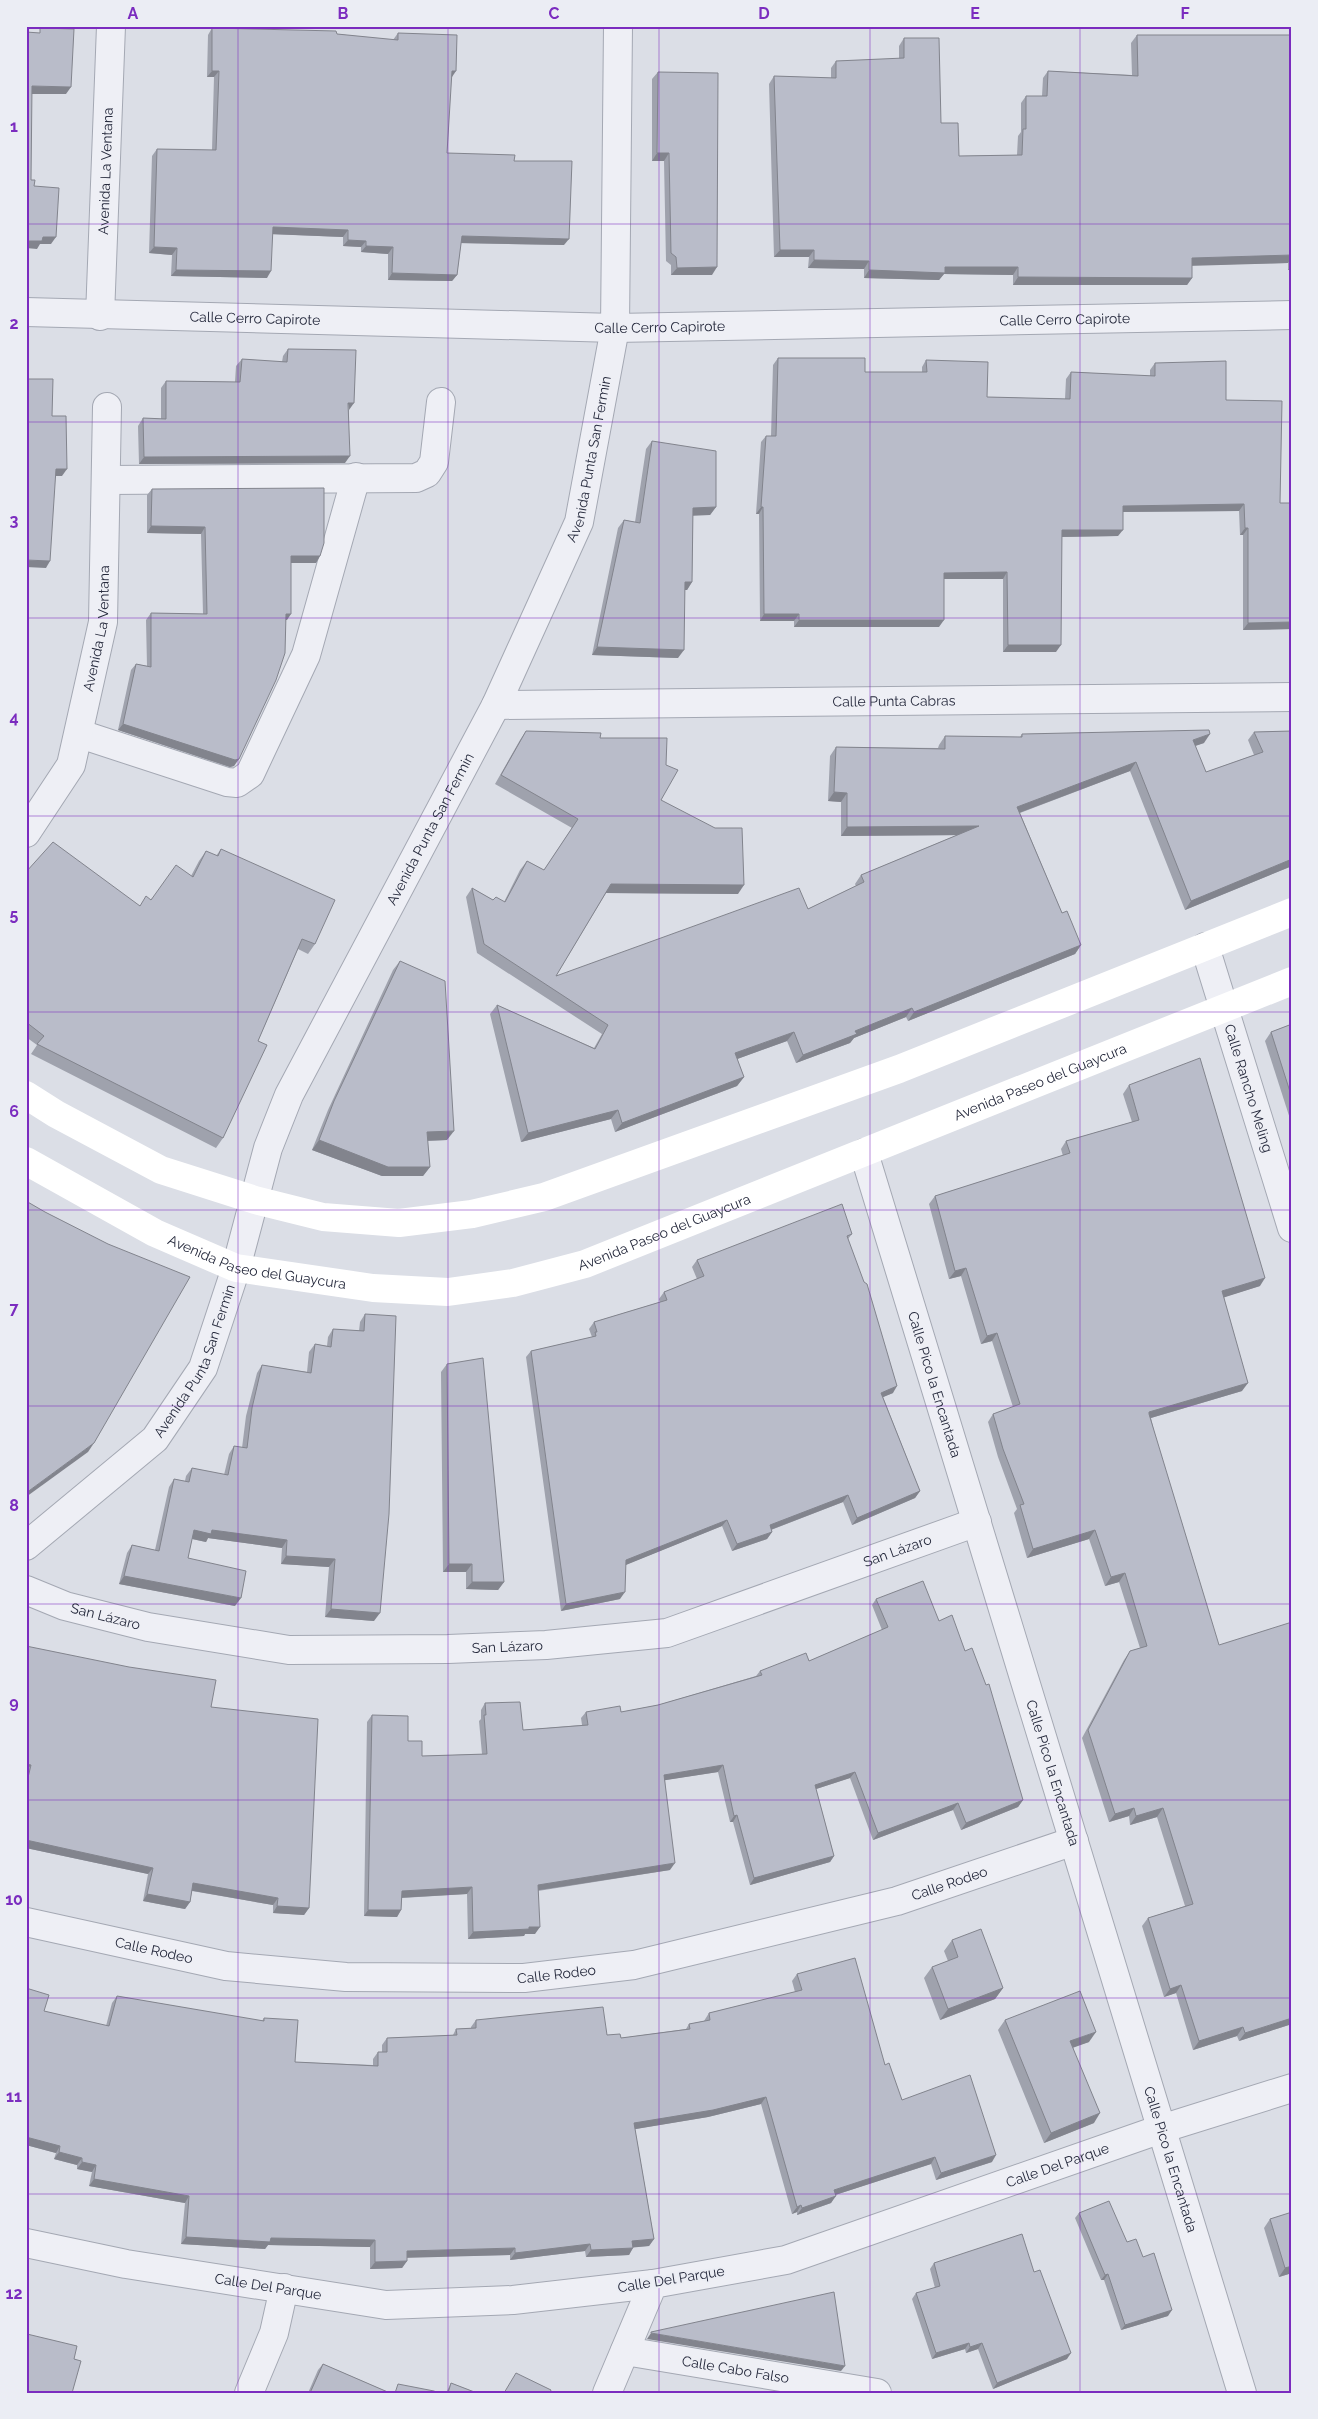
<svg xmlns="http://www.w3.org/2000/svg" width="1318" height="2419" font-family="Raleway,sans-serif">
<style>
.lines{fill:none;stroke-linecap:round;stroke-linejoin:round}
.minor-casing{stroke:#a4a8b3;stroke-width:30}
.tertiary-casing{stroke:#a4a8b3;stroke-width:30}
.minor{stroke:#eeeff5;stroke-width:28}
.tertiary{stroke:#eeeff5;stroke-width:28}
.secondary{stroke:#fff;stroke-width:28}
.wall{fill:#9fa2ad}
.shaded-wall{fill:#82848d}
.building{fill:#b9bcc9;stroke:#82848d}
.grid{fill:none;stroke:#7b2cbf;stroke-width:1;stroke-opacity:0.55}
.labels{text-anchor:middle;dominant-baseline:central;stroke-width:4;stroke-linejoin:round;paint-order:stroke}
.street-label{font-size:14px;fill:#25293c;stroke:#ebedf4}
.neatline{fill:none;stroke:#7b2cbf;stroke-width:2}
.grid-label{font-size:16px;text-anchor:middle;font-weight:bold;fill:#7b2cbf}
</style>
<rect width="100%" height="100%" fill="#dbdee6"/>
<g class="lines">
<defs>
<g id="minor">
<path id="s1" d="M 26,312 L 615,328 L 1292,315"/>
<path id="s2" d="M 100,316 L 111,26"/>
<path d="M 107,480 L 416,478 L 427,473 L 434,462 L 441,402"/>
<path id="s3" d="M 496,705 L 1292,697"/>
<path d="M 80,734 L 227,782 L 237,783 L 250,774 L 306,655 L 356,477"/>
<path id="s4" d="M 26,833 L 71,765 L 103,622 L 107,407"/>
<path id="s5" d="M 1205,947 L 1292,1228"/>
<path id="s6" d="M 864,1153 L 1242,2393"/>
<path id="s7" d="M 26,1546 L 155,1439 L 203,1368 L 236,1268 L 268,1148 L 289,1095 L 496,705 L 579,522 L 615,328 L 618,26"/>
<path id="s8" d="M 26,1590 L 65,1606 L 148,1627 L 289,1650 L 448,1649 L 546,1645 L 667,1633 L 977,1522"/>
<path id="s9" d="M 26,1922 L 226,1966 L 346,1977 L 524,1978 L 634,1965 L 897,1901 L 1074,1841"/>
<path id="s10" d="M 26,2243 L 126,2264 L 386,2305 L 513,2300 L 653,2284"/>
<path id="s11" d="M 625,2351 L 877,2393"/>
<path d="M 249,2393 L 274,2333 L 284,2288"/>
</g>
<g id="tertiary">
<path id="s12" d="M 607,2393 L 653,2284 L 786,2260 L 1161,2129 L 1292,2088"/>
</g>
</defs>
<use href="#minor" class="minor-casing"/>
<use href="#tertiary" class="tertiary-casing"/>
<use href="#minor" class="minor"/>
<use href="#tertiary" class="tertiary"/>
<g class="secondary">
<path d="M 26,1095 L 56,1114 L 161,1170 L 255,1200 L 323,1217 L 399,1223 L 472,1214 L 544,1197 L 899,1069 L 1292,912"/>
<path id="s13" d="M 26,1161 L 155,1233 L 236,1268 L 373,1288 L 448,1292 L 513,1283 L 585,1264 L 1292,981"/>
</g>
</g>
<g class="wall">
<path d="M 212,28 L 337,34 L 393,40 L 398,33 L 452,77 L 451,77 L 447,153 L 514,161 L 564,245 L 461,243 L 457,275 L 452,281 L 388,280 L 388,254 L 361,252 L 361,247 L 343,246 L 343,237 L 272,234 L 267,278 L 171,276 L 172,255 L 149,253 L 152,156 L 157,149 L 212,150 L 214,77 L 207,77 L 208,35 Z"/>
<path d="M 1137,35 L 1292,35 L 1292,270 L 1288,270 L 1288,263 L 1192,265 L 1192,278 L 1187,285 L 1013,285 L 1013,275 L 944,274 L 939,280 L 864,278 L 864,269 L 808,268 L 809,257 L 774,257 L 769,84 L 774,76 L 831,78 L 831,68 L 836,61 L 899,59 L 899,46 L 904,38 L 941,123 L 959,156 L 1017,155 L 1018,136 L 1021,132 L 1021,103 L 1026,96 L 1042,96 L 1043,78 L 1048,71 L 1132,75 L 1131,43 Z"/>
<path d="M 658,72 L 712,275 L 671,275 L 671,265 L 666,261 L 664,161 L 652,161 L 652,79 Z"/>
<path d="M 288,349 L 349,410 L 345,463 L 139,464 L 138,426 L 143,418 L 161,419 L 161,388 L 166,381 L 235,382 L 236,366 L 242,359 L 282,362 L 283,356 Z"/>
<path d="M 778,358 L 865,372 L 922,372 L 922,367 L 926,360 L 987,397 L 1065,399 L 1066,379 L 1071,372 L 1150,376 L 1150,370 L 1155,363 L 1226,400 L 1280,503 L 1292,503 L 1292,629 L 1243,630 L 1243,535 L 1240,535 L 1239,511 L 1123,512 L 1118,536 L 1062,537 L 1056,652 L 1003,652 L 1003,579 L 944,579 L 939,627 L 794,627 L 794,621 L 760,621 L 759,514 L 756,514 L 761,442 L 766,436 L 771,436 L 773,365 Z"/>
<path d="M 652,441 L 716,507 L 710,515 L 693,515 L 692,582 L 687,590 L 685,590 L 678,658 L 592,655 L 618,528 L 624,520 L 635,522 L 646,449 Z"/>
<path d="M 152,489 L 320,556 L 316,563 L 291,563 L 287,620 L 286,620 L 234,766 L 230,767 L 118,730 L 131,670 L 136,664 L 147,666 L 146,620 L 151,613 L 203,614 L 201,534 L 147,533 L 147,495 Z"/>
<path d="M 526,731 L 600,738 L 661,800 L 738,894 L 606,893 L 556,976 L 808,909 L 856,886 L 855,884 L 861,875 L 957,835 L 841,836 L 841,802 L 828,801 L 830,756 L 836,747 L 938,748 L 939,745 L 945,736 L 1020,737 L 1022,734 L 1204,743 L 1195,746 L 1206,772 L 1254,755 L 1248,740 L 1254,732 L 1292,731 L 1292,866 L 1185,910 L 1130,771 L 1020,813 L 1062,913 L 1081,945 L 1075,954 L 908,1021 L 906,1017 L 854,1038 L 850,1043 L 796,1063 L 787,1041 L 737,1059 L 744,1077 L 737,1086 L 615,1132 L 611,1119 L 521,1142 L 490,1014 L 497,1005 L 594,1048 L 602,1034 L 477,953 L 466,897 L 472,888 L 493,900 L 504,902 L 520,870 L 527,861 L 544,870 L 572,828 L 495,784 L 520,740 Z"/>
<path d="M 221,849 L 315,944 L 308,954 L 298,949 L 258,1041 L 223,1138 L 216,1148 L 31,1054 L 37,1045 L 26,1037 L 26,872 L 139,906 L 191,876 L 199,861 L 206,851 L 216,856 Z"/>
<path d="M 400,961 L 447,1140 L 427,1141 L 430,1167 L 423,1176 L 382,1176 L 312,1150 L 328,1110 L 393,970 Z"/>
<path d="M 1292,1024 L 1292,1125 L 1265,1041 L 1271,1032 Z"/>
<path d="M 1129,1085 L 1260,1286 L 1224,1297 L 1242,1391 L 1151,1418 L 1292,2024 L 1239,2041 L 1237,2036 L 1193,2050 L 1176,1993 L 1164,1997 L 1142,1926 L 1148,1918 L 1185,1906 L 1157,1817 L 1130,1825 L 1129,1816 L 1109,1822 L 1082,1738 L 1124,1660 L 1130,1651 L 1140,1648 L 1119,1582 L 1105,1586 L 1089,1539 L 1027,1558 L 1014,1513 L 1017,1509 L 998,1457 L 988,1422 L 993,1414 L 1013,1407 L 992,1341 L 981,1344 L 961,1276 L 949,1279 L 929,1204 L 935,1196 L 1063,1156 L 1061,1149 L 1066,1141 L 1132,1122 L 1123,1094 Z"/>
<path d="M 852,1234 L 848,1239 L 893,1393 L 883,1397 L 920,1491 L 915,1498 L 852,1525 L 843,1502 L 771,1530 L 772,1532 L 767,1539 L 732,1551 L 722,1526 L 625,1565 L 620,1599 L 561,1611 L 526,1357 L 531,1351 L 592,1337 L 589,1329 L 594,1322 L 660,1302 L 659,1299 L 664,1292 L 697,1279 L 692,1267 L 697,1260 Z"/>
<path d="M 365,1314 L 374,1621 L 325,1617 L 329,1567 L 281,1564 L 282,1548 L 208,1538 L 206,1542 L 192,1539 L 188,1558 L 235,1606 L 119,1584 L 127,1553 L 132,1545 L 155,1550 L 169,1487 L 174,1479 L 185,1481 L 186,1476 L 192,1468 L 224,1475 L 229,1454 L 234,1446 L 242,1448 L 246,1416 L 257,1373 L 262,1365 L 307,1372 L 309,1352 L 315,1344 L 327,1346 L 328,1337 L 333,1329 L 359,1331 L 360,1322 Z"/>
<path d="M 447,1364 L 504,1582 L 498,1590 L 466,1589 L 466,1572 L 443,1572 L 441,1372 Z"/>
<path d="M 876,1599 L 939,1621 L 965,1651 L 1023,1800 L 1018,1807 L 961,1830 L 953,1810 L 873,1840 L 850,1778 L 816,1789 L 834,1856 L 830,1862 L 750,1885 L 733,1822 L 730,1822 L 718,1772 L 665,1780 L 670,1870 L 538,1891 L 535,1934 L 525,1934 L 524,1936 L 468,1939 L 467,1894 L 402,1898 L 401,1910 L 397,1917 L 364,1916 L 367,1722 L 372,1715 L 408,1741 L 422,1756 L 482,1754 L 479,1721 L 481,1719 L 481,1710 L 485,1703 L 523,1730 L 582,1725 L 581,1718 L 586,1712 L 621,1712 L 658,1705 L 756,1676 L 760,1671 L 809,1661 L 882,1630 L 872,1605 Z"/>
<path d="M 26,1646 L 211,1707 L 309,1908 L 304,1915 L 273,1913 L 273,1905 L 192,1891 L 190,1902 L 185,1909 L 143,1901 L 148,1874 L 26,1848 Z"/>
<path d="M 952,1940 L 1003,1988 L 995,1999 L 940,2020 L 924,1978 L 932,1967 L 948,1961 L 944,1951 Z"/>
<path d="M 797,1974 L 885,2065 L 902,2100 L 992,2162 L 936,2180 L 931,2164 L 835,2195 L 831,2203 L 797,2215 L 797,2212 L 792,2214 L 761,2104 L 708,2117 L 635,2129 L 654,2239 L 649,2246 L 633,2247 L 629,2255 L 586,2257 L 585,2251 L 510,2260 L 510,2255 L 407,2257 L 407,2261 L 402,2268 L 370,2269 L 370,2247 L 268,2245 L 265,2249 L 181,2244 L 185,2203 L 89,2186 L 92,2172 L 77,2169 L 77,2165 L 54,2159 L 56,2153 L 26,2145 L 26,1988 L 44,2011 L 106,2026 L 112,2003 L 117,1996 L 262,2021 L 264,2018 L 295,2062 L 373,2065 L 373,2059 L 378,2052 L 382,2052 L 382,2045 L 387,2038 L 453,2035 L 456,2029 L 471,2028 L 471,2027 L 476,2020 L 607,2035 L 621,2038 L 686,2029 L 689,2024 L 704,2021 L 709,2013 L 795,1992 L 792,1981 Z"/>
<path d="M 1005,2020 L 1089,2042 L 1073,2047 L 1094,2123 L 1044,2143 L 998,2030 Z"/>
<path d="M 1079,2213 L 1127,2242 L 1168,2316 L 1121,2330 L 1104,2280 L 1101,2280 L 1075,2218 Z"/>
<path d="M 1270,2219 L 1292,2273 L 1279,2277 L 1264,2228 Z"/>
<path d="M 934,2263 L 1034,2272 L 1067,2359 L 993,2389 L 978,2349 L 966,2353 L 965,2349 L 932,2359 L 912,2299 L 916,2293 L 935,2288 L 930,2269 Z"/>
<path d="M 323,2364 L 390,2393 L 308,2393 L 318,2370 Z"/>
<path d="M 451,2383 L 477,2393 L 446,2393 Z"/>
</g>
<g class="shaded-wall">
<path d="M 212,71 L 219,71 L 214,77 L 207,77 Z"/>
<path d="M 452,71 L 456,71 L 452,77 L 447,78 Z"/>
<path d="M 32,86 L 71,87 L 66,94 L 27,94 Z"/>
<path d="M 657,153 L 669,153 L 664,161 L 652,161 Z"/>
<path d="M 273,227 L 348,230 L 343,237 L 268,234 Z"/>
<path d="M 462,236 L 569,239 L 564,245 L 457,243 Z"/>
<path d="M 43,237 L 56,237 L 51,244 L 40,244 L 37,249 L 26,248 L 26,241 Z"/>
<path d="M 348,240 L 366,241 L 361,247 L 343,246 Z"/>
<path d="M 366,246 L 393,247 L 388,254 L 361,252 Z"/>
<path d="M 154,247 L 177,248 L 172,255 L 149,253 Z"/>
<path d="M 780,250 L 814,250 L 809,257 L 774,257 Z"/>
<path d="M 1292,255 L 1292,257 L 1288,263 L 1187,266 L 1192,258 Z"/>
<path d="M 814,260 L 869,261 L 864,269 L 808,268 Z"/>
<path d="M 1292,265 L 1292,270 L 1288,270 Z"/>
<path d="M 717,267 L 712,275 L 671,275 L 677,268 Z"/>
<path d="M 945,267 L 1018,267 L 1013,275 L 944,274 L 939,280 L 864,278 L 869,270 Z"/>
<path d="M 176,270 L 271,271 L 267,278 L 171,276 Z"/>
<path d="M 392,273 L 457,275 L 452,281 L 388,280 Z"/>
<path d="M 1018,277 L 1192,278 L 1187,285 L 1013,285 Z"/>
<path d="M 348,403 L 354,403 L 349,410 Z"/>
<path d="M 350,456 L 345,463 L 139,464 L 144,457 Z"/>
<path d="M 56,469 L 67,469 L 62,476 L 51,476 Z"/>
<path d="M 1244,504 L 1239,511 L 1118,512 L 1123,506 Z"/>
<path d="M 716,507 L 710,515 L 688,516 L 693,508 Z"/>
<path d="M 761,507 L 763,507 L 759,514 L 756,514 Z"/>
<path d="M 151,526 L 205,527 L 201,534 L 147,533 Z"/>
<path d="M 1245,528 L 1248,528 L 1243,535 L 1240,535 Z"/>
<path d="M 1062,530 L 1123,530 L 1118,536 L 1058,537 Z"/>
<path d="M 291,556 L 320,556 L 316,563 L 286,563 Z"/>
<path d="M 26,560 L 50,561 L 46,568 L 26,567 Z"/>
<path d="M 1007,572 L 1003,579 L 939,579 L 944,573 Z"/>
<path d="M 685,582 L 692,582 L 687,590 L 680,590 Z"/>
<path d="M 286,614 L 291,614 L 287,620 L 281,620 Z"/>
<path d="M 764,614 L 799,614 L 794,621 L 760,621 Z"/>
<path d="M 799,620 L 944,620 L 939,627 L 794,627 Z"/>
<path d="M 1292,622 L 1292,629 L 1243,630 L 1248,623 Z"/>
<path d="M 1008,645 L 1061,645 L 1056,652 L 1003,652 Z"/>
<path d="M 597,647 L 684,650 L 678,658 L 592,655 Z"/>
<path d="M 123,724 L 239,759 L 234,766 L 230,767 L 118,730 Z"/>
<path d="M 1210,734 L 1204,743 L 1186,749 L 1193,740 Z"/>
<path d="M 1136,762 L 1130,771 L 1011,816 L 1017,807 Z"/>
<path d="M 834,792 L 847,793 L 841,802 L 828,801 Z"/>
<path d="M 979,826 L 973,835 L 841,836 L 847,827 Z"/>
<path d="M 1292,859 L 1292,866 L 1185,910 L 1191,901 Z"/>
<path d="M 611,884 L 744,885 L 738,894 L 605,893 Z"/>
<path d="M 1081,945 L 1075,954 L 908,1021 L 914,1012 Z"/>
<path d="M 912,1008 L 906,1017 L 854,1038 L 850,1043 L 796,1063 L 803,1055 L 855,1031 Z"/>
<path d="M 794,1032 L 787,1041 L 729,1062 L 735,1053 Z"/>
<path d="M 744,1077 L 737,1086 L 615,1132 L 622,1123 Z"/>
<path d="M 618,1110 L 611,1119 L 521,1142 L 528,1133 Z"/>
<path d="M 454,1131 L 447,1140 L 420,1141 L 427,1132 Z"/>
<path d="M 319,1140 L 430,1167 L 423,1176 L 382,1176 L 312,1150 Z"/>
<path d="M 966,1268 L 961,1276 L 949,1279 L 955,1271 Z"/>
<path d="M 1265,1278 L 1260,1286 L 1216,1300 L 1222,1291 Z"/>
<path d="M 997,1333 L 992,1341 L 981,1344 L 987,1336 Z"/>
<path d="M 1248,1383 L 1242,1391 L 1144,1420 L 1149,1412 Z"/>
<path d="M 897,1386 L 893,1393 L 876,1400 L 881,1393 Z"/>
<path d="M 94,1443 L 88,1452 L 26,1497 L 26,1493 Z"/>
<path d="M 920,1491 L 915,1498 L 852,1525 L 857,1518 Z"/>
<path d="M 848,1495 L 843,1502 L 765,1532 L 770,1525 Z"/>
<path d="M 727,1520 L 722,1526 L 621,1567 L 626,1560 Z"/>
<path d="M 194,1530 L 212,1530 L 287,1540 L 282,1548 L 208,1538 L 206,1542 L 188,1538 Z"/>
<path d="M 1095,1530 L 1089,1539 L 1027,1558 L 1033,1549 Z"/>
<path d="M 772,1532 L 767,1539 L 732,1551 L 737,1544 Z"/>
<path d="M 286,1556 L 335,1559 L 329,1567 L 281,1564 Z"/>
<path d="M 449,1564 L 472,1564 L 466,1572 L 443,1572 Z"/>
<path d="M 1125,1573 L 1119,1582 L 1105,1586 L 1111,1577 Z"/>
<path d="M 124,1576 L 241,1598 L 235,1606 L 119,1584 Z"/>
<path d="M 472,1582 L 504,1582 L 498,1590 L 466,1589 Z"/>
<path d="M 625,1592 L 620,1599 L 561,1611 L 566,1604 Z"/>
<path d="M 331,1609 L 380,1613 L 374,1621 L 325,1617 Z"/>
<path d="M 26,1764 L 31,1765 L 26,1771 Z"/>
<path d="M 723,1765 L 718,1772 L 660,1781 L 664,1775 Z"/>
<path d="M 855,1772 L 850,1778 L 810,1791 L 815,1785 Z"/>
<path d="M 1023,1800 L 1018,1807 L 961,1830 L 966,1823 Z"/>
<path d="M 958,1803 L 953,1810 L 873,1840 L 878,1833 Z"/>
<path d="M 1134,1808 L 1129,1816 L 1109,1822 L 1115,1814 Z"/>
<path d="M 1163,1808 L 1157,1817 L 1130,1825 L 1136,1816 Z"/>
<path d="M 737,1815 L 733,1822 L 730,1822 L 734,1816 Z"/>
<path d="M 26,1840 L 153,1868 L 148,1874 L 26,1848 Z"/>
<path d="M 834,1856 L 830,1862 L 750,1885 L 754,1878 Z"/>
<path d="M 675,1863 L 670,1870 L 533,1891 L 538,1885 Z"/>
<path d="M 193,1883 L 278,1898 L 273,1905 L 188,1890 Z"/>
<path d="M 472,1887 L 467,1894 L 397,1898 L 402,1891 Z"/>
<path d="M 147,1894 L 190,1902 L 185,1909 L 143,1901 Z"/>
<path d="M 277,1906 L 309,1908 L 304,1915 L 273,1913 Z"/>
<path d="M 368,1910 L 401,1910 L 397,1917 L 364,1916 Z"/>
<path d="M 529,1927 L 540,1927 L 535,1934 L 525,1934 L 524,1936 L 468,1939 L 473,1932 Z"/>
<path d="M 1181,1985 L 1176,1993 L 1164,1997 L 1170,1989 Z"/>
<path d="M 1003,1988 L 995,1999 L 940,2020 L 948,2009 Z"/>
<path d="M 1292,2018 L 1292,2024 L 1239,2041 L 1245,2033 Z"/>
<path d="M 1243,2027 L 1237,2036 L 1193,2050 L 1199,2041 Z"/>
<path d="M 1096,2032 L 1089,2042 L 1064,2051 L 1070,2041 Z"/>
<path d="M 766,2097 L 761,2104 L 708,2117 L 630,2130 L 634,2123 Z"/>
<path d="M 1100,2113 L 1094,2123 L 1044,2143 L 1051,2133 Z"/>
<path d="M 26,2137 L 60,2146 L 56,2153 L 26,2145 Z"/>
<path d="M 59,2152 L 82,2158 L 77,2165 L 54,2159 Z"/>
<path d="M 996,2155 L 992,2162 L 936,2180 L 941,2173 Z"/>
<path d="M 935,2157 L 931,2164 L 829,2197 L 834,2190 Z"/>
<path d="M 82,2162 L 96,2165 L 92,2172 L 77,2169 Z"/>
<path d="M 94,2179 L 189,2196 L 185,2203 L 89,2186 Z"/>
<path d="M 836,2196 L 831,2203 L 797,2215 L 802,2208 Z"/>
<path d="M 801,2205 L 797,2212 L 792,2214 L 797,2207 Z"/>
<path d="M 186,2237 L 271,2238 L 375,2240 L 370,2247 L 268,2245 L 265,2249 L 181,2244 Z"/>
<path d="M 654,2239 L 649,2246 L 628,2248 L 632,2241 Z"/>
<path d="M 590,2244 L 585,2251 L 510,2260 L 515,2253 Z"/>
<path d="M 515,2248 L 510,2255 L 402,2258 L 407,2251 Z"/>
<path d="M 633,2248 L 629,2255 L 586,2257 L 591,2250 Z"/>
<path d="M 407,2261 L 402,2268 L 370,2269 L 375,2262 Z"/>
<path d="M 1292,2266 L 1292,2273 L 1279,2277 L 1285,2268 Z"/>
<path d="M 1108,2274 L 1104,2280 L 1101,2280 L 1105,2275 Z"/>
<path d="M 1172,2310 L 1168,2316 L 1121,2330 L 1125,2325 Z"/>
<path d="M 651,2333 L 845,2366 L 841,2371 L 647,2339 Z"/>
<path d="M 969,2343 L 965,2349 L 932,2359 L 936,2353 Z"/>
<path d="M 982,2343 L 978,2349 L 966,2353 L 970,2347 Z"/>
<path d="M 1071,2353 L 1067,2359 L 993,2389 L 997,2383 Z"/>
</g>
<g class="building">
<path d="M 40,28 L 74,29 L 71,87 L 32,86 L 31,180 L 35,180 L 34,186 L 59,188 L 56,237 L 43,237 L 42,241 L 26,241 L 26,32 L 40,33 Z"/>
<path d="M 212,28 L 336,31 L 337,34 L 398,40 L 398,33 L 457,35 L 456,71 L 452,71 L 447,153 L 515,155 L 514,161 L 572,161 L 569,239 L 462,236 L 457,275 L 392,273 L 393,247 L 366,246 L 366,241 L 348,240 L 348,230 L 273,227 L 271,271 L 176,270 L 177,248 L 154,247 L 157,149 L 216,150 L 219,71 L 212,71 Z"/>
<path d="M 1137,35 L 1292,35 L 1292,255 L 1192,258 L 1192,278 L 1018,277 L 1018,267 L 945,267 L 945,273 L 869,270 L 869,261 L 814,260 L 814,250 L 780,250 L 774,76 L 836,78 L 836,61 L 904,58 L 904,38 L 939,38 L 941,123 L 958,123 L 959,156 L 1022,155 L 1023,129 L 1026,129 L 1026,96 L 1047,96 L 1048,71 L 1138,76 Z"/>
<path d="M 658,72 L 718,73 L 717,267 L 677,268 L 676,257 L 671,253 L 669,153 L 657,153 Z"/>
<path d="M 288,349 L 356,350 L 354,403 L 348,403 L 350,456 L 144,457 L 143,418 L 166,419 L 166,381 L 240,382 L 242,359 L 287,362 Z"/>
<path d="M 778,358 L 865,358 L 865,372 L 927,372 L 926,360 L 988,362 L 987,397 L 1070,399 L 1071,372 L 1155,376 L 1155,363 L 1226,361 L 1226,400 L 1282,401 L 1280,503 L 1292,503 L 1292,622 L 1248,623 L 1248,528 L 1245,528 L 1244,504 L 1123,506 L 1123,530 L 1062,530 L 1061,645 L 1008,645 L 1007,572 L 944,573 L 944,620 L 799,620 L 799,614 L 764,614 L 763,507 L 761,507 L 766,436 L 776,436 Z"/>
<path d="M 26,379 L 53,379 L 52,416 L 66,416 L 67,469 L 56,469 L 50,561 L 26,560 Z"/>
<path d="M 652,441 L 716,451 L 716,507 L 693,508 L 692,582 L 685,582 L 684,650 L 597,647 L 624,520 L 640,523 Z"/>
<path d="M 324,488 L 324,543 L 320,556 L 291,556 L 291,614 L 286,614 L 285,653 L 276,680 L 239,759 L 235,760 L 123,724 L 136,664 L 151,667 L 151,613 L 207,614 L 205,527 L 151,526 L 152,489 Z"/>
<path d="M 1209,730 L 1210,734 L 1193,740 L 1206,772 L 1263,752 L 1254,732 L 1292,731 L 1292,859 L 1191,901 L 1136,762 L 1017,807 L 1062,913 L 1067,911 L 1081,945 L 914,1012 L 912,1008 L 855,1031 L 857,1034 L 803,1055 L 794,1032 L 735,1053 L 744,1077 L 622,1123 L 618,1110 L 528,1133 L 497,1005 L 595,1049 L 608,1025 L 484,944 L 472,888 L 493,900 L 496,897 L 505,902 L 527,861 L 544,870 L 578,819 L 501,775 L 526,731 L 601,733 L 600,738 L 667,738 L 666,765 L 678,770 L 661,800 L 715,828 L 742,828 L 744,885 L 611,884 L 556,976 L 799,888 L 808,909 L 864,882 L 861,875 L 979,826 L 847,827 L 847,793 L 834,792 L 836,747 L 945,749 L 945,736 L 1022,737 L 1022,734 Z"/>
<path d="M 53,842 L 140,906 L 146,896 L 151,900 L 176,865 L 193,877 L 206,851 L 218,856 L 221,849 L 335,900 L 315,944 L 302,939 L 258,1041 L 267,1045 L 223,1138 L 37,1044 L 44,1036 L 26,1022 L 26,872 Z"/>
<path d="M 400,961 L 445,981 L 454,1131 L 427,1132 L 430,1167 L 388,1167 L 319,1140 L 334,1101 Z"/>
<path d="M 1292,1024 L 1292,1098 L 1271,1032 Z"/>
<path d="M 1200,1058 L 1265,1278 L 1222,1291 L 1248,1383 L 1149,1412 L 1149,1414 L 1219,1645 L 1292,1622 L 1292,2018 L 1245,2033 L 1243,2027 L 1199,2041 L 1181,1985 L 1170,1989 L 1148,1918 L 1193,1904 L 1163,1808 L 1136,1816 L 1134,1808 L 1115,1814 L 1088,1730 L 1130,1651 L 1147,1646 L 1125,1573 L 1111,1577 L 1095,1530 L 1033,1549 L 1020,1505 L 1024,1504 L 1003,1449 L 993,1414 L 1020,1404 L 997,1333 L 987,1336 L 966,1268 L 955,1271 L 935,1196 L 1070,1153 L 1066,1141 L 1139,1120 L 1129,1085 Z"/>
<path d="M 26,1201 L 45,1212 L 108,1244 L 190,1277 L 94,1443 L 26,1493 Z"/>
<path d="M 842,1204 L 852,1234 L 847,1236 L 864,1282 L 867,1284 L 897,1386 L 881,1393 L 920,1491 L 857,1518 L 848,1495 L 770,1525 L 772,1532 L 737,1544 L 727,1520 L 626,1560 L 625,1592 L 566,1604 L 531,1351 L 596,1336 L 595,1332 L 597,1332 L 594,1322 L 667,1300 L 664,1292 L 704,1276 L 697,1260 Z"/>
<path d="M 365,1314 L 396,1316 L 389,1514 L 380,1613 L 331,1609 L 335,1559 L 286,1556 L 287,1540 L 212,1530 L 211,1534 L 194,1530 L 188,1558 L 246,1571 L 241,1598 L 124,1576 L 132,1545 L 159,1551 L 174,1479 L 189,1482 L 192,1468 L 228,1475 L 234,1446 L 247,1448 L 252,1408 L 262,1365 L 311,1373 L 315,1344 L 331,1347 L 333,1329 L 364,1331 Z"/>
<path d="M 483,1358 L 504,1582 L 472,1582 L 472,1564 L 449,1564 L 447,1364 Z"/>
<path d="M 923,1581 L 939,1621 L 952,1615 L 965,1651 L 972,1648 L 986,1685 L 989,1684 L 1023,1800 L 966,1823 L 958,1803 L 878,1833 L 855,1772 L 815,1785 L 834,1856 L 754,1878 L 737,1815 L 734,1816 L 723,1765 L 664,1775 L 675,1863 L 538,1885 L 540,1927 L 529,1927 L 529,1929 L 473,1932 L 472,1887 L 402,1891 L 401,1910 L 368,1910 L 372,1715 L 408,1716 L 408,1741 L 422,1741 L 422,1756 L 487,1754 L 484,1715 L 486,1715 L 485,1703 L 520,1702 L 523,1730 L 588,1725 L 586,1712 L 620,1706 L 621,1712 L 658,1705 L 762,1675 L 760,1671 L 806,1653 L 809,1661 L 888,1627 L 876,1599 Z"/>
<path d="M 26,1646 L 129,1667 L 216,1680 L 211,1707 L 318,1719 L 309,1908 L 277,1906 L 278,1898 L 193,1883 L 190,1902 L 147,1894 L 153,1868 L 26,1840 L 26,1786 L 31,1765 L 26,1764 Z"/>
<path d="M 981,1929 L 1003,1988 L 948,2009 L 932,1967 L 958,1957 L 952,1940 Z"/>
<path d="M 855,1958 L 885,2065 L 889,2063 L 902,2100 L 970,2075 L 996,2155 L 941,2173 L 935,2157 L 834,2190 L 836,2196 L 802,2208 L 801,2205 L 797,2207 L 766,2097 L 713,2110 L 634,2123 L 654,2239 L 632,2241 L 633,2248 L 591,2250 L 590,2244 L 515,2253 L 515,2248 L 407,2251 L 407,2261 L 375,2262 L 375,2240 L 271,2238 L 270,2242 L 186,2237 L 189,2196 L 94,2179 L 96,2165 L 82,2162 L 82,2158 L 59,2152 L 60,2146 L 26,2137 L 26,1988 L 49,1995 L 44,2011 L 109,2026 L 117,1996 L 264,2021 L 264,2018 L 298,2020 L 295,2062 L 378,2066 L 378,2052 L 387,2052 L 387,2038 L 457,2035 L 456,2029 L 476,2028 L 476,2020 L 603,2007 L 607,2035 L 620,2034 L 621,2038 L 690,2029 L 689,2024 L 710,2020 L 709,2013 L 802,1990 L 797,1974 Z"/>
<path d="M 1080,1991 L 1096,2032 L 1070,2041 L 1100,2113 L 1051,2133 L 1005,2020 Z"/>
<path d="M 1109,2201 L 1127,2242 L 1136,2239 L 1143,2257 L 1154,2253 L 1172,2310 L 1125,2325 L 1108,2274 L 1105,2275 L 1079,2213 Z"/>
<path d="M 1292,2212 L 1292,2266 L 1285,2268 L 1270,2219 Z"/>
<path d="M 1022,2234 L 1034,2272 L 1040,2270 L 1071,2353 L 997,2383 L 982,2343 L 970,2347 L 969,2343 L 936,2353 L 916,2293 L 940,2286 L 934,2263 Z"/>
<path d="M 834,2292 L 845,2366 L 651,2333 L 651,2332 Z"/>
<path d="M 27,2334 L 77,2346 L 74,2359 L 81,2361 L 72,2393 L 26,2393 L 26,2339 Z"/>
<path d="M 323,2364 L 390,2393 L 310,2393 Z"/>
<path d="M 516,2373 L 551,2390 L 550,2393 L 504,2393 Z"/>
<path d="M 451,2383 L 477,2393 L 448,2393 Z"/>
<path d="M 398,2384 L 434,2391 L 438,2393 L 395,2393 Z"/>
</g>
<path class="grid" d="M 238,26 L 238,2393M 448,26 L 448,2393M 659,26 L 659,2393M 870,26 L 870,2393M 1080,26 L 1080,2393M 26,224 L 1292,224M 26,422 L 1292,422M 26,618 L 1292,618M 26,816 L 1292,816M 26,1012 L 1292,1012M 26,1210 L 1292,1210M 26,1406 L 1292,1406M 26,1604 L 1292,1604M 26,1800 L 1292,1800M 26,1998 L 1292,1998M 26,2194 L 1292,2194"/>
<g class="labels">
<g class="street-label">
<text stroke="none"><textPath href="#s2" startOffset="145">Avenida La Ventana</textPath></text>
<text stroke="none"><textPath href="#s1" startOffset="229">Calle Cerro Capirote</textPath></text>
<text stroke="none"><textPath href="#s1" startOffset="1039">Calle Cerro Capirote</textPath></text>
<text stroke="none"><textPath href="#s1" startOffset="634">Calle Cerro Capirote</textPath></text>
<text stroke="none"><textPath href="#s7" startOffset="1246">Avenida Punta San Fermin</textPath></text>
<text stroke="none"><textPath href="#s4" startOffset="221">Avenida La Ventana</textPath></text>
<text stroke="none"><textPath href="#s3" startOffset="398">Calle Punta Cabras</textPath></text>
<text stroke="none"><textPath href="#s7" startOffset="841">Avenida Punta San Fermin</textPath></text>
<text stroke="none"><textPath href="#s13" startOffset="1080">Avenida Paseo del Guaycura</textPath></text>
<text stroke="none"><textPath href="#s5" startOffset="148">Calle Rancho Meling</textPath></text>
<text stroke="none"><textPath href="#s13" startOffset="675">Avenida Paseo del Guaycura</textPath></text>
<text stroke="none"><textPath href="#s13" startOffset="255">Avenida Paseo del Guaycura</textPath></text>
<text stroke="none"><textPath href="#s7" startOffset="256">Avenida Punta San Fermin</textPath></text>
<text stroke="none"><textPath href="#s6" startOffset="242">Calle Pico la Encantada</textPath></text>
<text stroke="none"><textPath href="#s8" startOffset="894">San Lázaro</textPath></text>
<text stroke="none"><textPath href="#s8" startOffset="84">San Lázaro</textPath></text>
<text stroke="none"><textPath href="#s8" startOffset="489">San Lázaro</textPath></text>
<text stroke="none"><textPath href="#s6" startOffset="648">Calle Pico la Encantada</textPath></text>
<text stroke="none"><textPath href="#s9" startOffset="940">Calle Rodeo</textPath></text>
<text stroke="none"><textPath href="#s9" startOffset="131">Calle Rodeo</textPath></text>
<text stroke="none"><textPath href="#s9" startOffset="536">Calle Rodeo</textPath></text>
<text stroke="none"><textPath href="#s6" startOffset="1052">Calle Pico la Encantada</textPath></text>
<text stroke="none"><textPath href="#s12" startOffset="541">Calle Del Parque</textPath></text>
<text transform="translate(671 2279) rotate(-9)">Calle Del Parque</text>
<text stroke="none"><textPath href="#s10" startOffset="246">Calle Del Parque</textPath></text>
<text stroke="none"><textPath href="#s11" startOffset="112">Calle Cabo Falso</textPath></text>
</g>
</g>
<rect width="1318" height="2419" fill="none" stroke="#ebedf4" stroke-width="55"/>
<rect x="28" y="28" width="1262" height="2364" class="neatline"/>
<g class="grid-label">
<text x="133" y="19">A</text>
<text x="343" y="19">B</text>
<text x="554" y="19">C</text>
<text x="764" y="19">D</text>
<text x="975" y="19">E</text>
<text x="1185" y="19">F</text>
<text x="14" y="132">1</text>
<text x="14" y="329">2</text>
<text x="14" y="526">3</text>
<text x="14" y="723">4</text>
<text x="14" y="920">5</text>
<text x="14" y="1117">6</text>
<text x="14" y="1314">7</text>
<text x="14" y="1511">8</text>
<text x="14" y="1708">9</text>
<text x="14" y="1905">10</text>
<text x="14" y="2102">11</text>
<text x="14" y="2299">12</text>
</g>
</svg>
